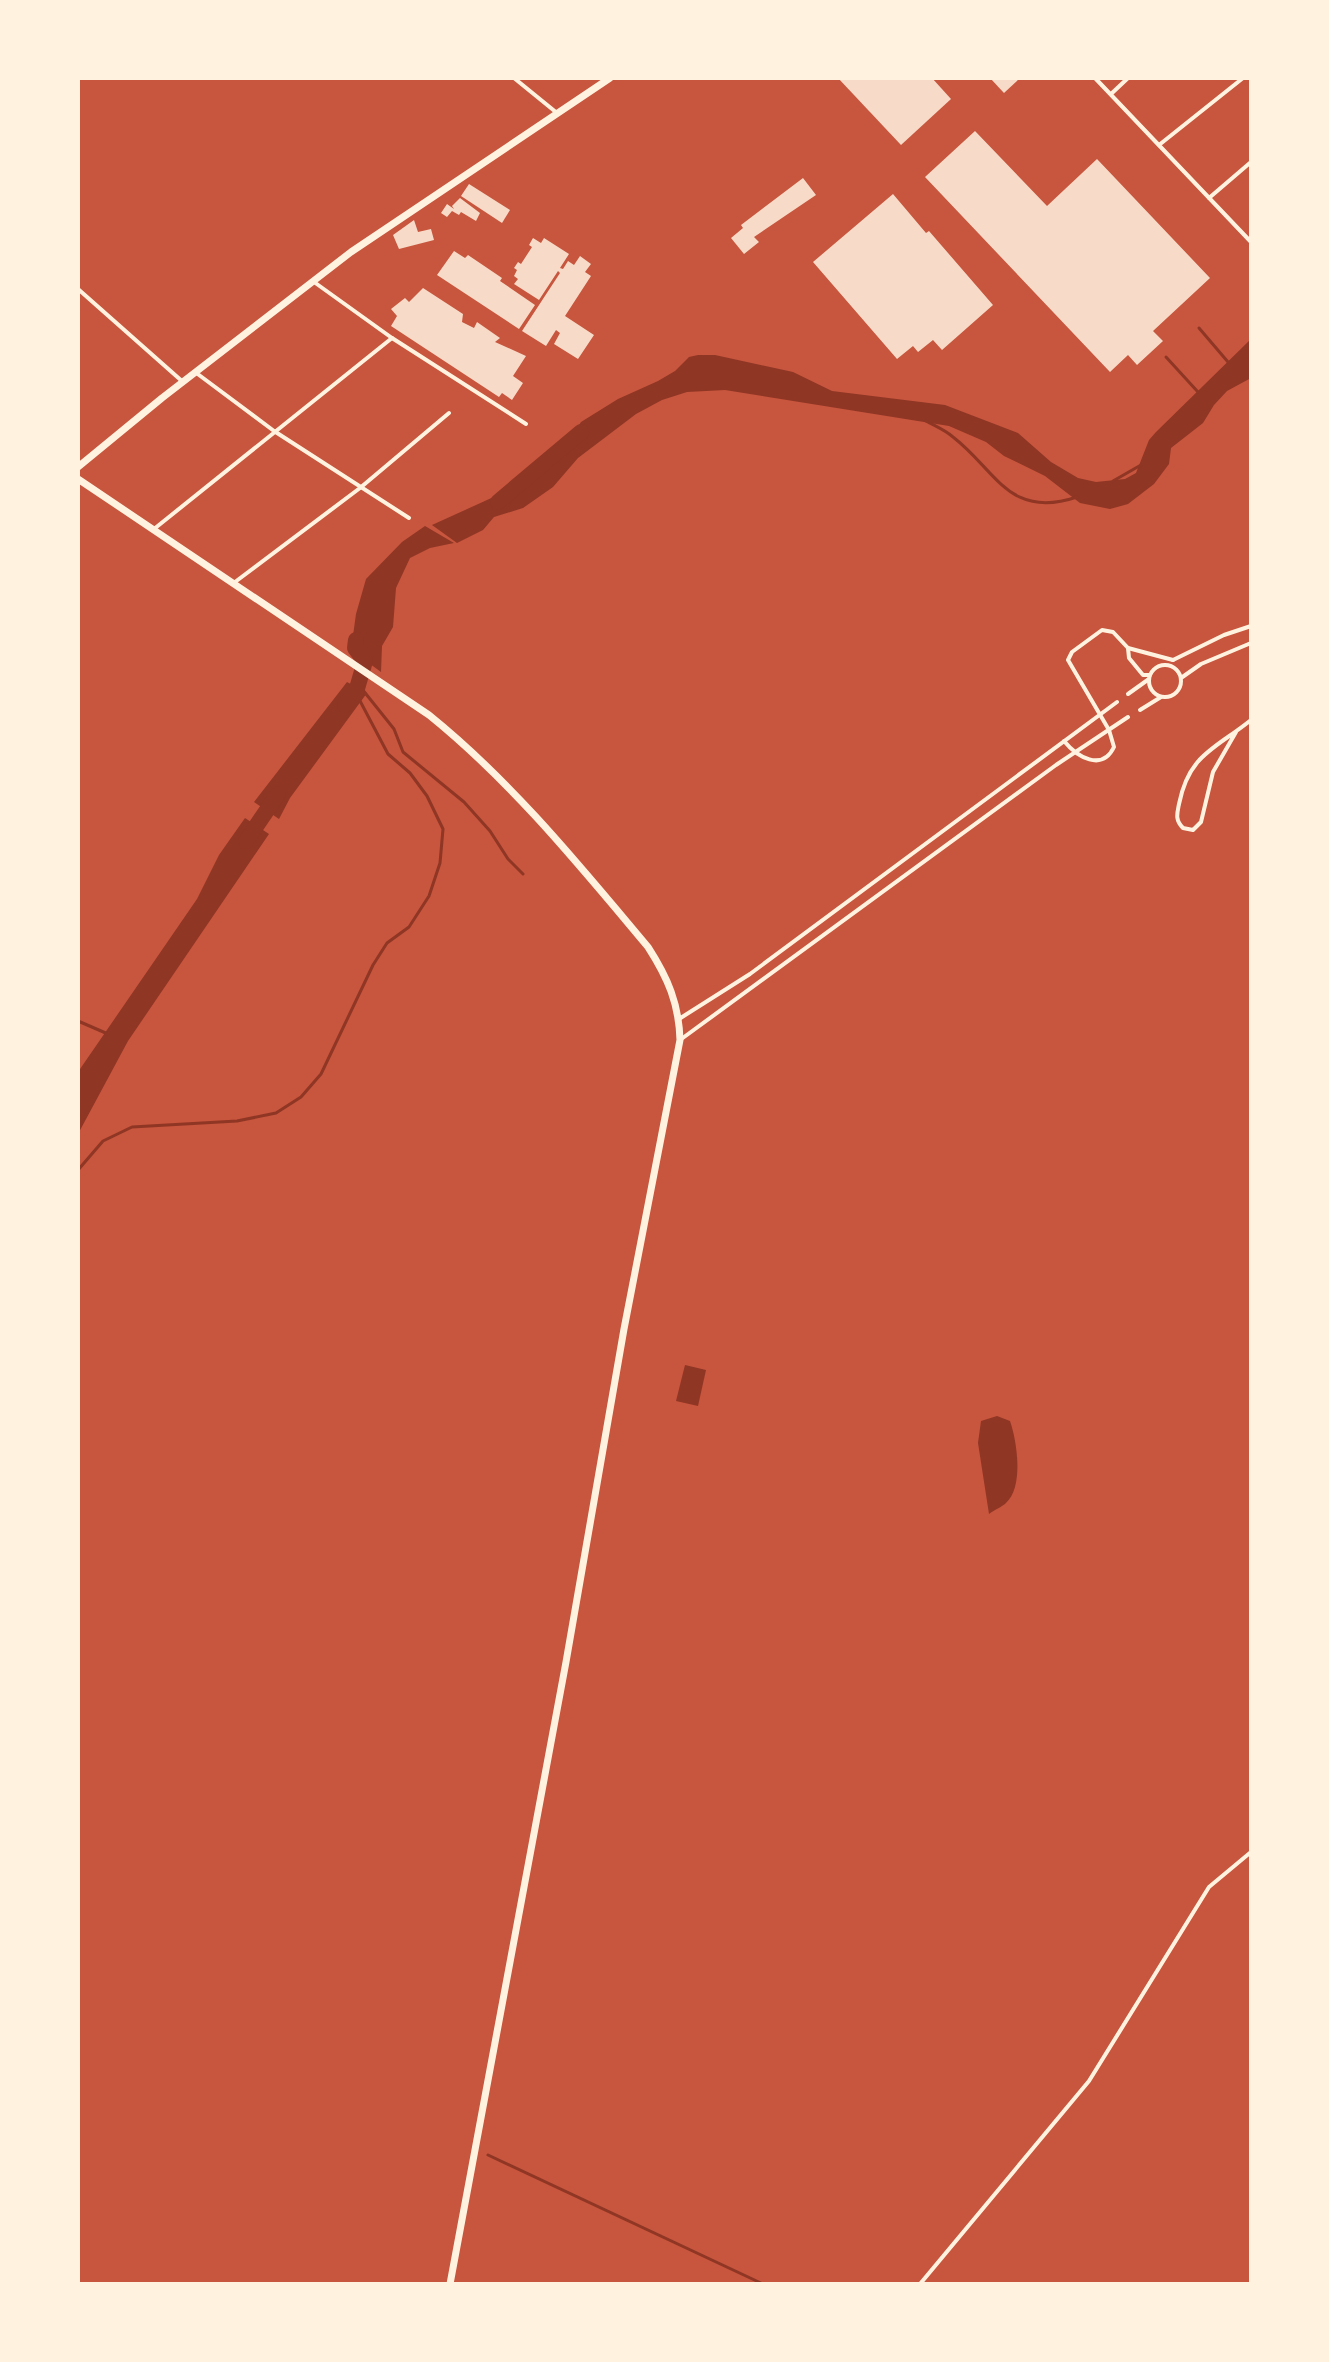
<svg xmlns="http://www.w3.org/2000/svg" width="1329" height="2362" font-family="'Fira Sans Condensed',sans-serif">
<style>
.water{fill:#8f3625}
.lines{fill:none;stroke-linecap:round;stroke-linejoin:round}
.stream{stroke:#8f3625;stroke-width:3}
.river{stroke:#8f3625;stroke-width:16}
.building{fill:#f7dbc8}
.minor{stroke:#fff3e0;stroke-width:4}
.primary{stroke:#fff3e0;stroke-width:7}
</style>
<rect width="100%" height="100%" fill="#c8553d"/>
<g class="water">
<path d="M 1251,339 L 1251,378 L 1227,391 L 1214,405 L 1203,423 L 1171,448 L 1169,464 L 1154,484 L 1128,504 L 1110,509 L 1080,503 L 1045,476 L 1004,456 L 986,442 L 949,426 L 725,390 L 687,392 L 662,400 L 636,414 L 578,458 L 553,487 L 523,508 L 494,517 L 483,530 L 457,543 L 432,525 L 529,481 L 555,461 L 581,422 L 618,399 L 658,381 L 675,371 L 689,357 L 698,355 L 715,355 L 793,372 L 832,391 L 945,405 L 1018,433 L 1051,462 L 1078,478 L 1096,482 L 1125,479 L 1136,473 L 1149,440 L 1156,432 Z"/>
<path d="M 425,526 L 454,543 L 430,548 L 410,558 L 396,588 L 393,627 L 382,646 L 381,672 L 351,650 L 356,614 L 366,579 L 402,542 Z"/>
<path d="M 347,682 L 367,693 L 290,798 L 279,819 L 254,802 Z"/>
<path d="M 245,818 L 269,834 L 128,1041 L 78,1134 L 78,1072 L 197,899 L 219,855 Z"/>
<path d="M 685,1365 L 706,1370 L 698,1406 L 676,1401 Z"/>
<path d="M 997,1416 L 1010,1421 C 1017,1441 1024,1487 1006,1503 C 1002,1507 994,1510 989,1514 L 978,1443 L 981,1421 Z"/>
</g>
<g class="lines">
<g class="stream">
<path d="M 1199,328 L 1228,362"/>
<path d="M 1166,357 L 1198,392"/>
<path d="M 926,421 C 935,426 945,430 953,437 C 996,470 1009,520 1077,497"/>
<path d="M 1113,481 L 1141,465"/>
<path d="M 358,684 L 394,729 L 403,752 L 464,802 L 490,831 L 508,859 L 523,874"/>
<path d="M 78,1021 L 108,1034"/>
<path d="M 78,1170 L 103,1141 L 132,1127 L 237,1121 L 276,1113 L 301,1097 L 321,1074 L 373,965 L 387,943 L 409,927 L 429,896 L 440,863 L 443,829 L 427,796 L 410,773 L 388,754 L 359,699"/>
<path d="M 488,2155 L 763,2284"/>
</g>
<g class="river">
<path d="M 498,502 L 581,432"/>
<path d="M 345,705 L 356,692 L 365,661 L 355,648 L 356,640"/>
<path d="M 246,841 L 278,794"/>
</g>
</g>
<g class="building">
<path d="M 838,78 L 932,78 L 951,99 L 901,145 Z"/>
<path d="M 990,78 L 1020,78 L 1004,93 Z"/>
<path d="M 975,131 L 1047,206 L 1097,159 L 1210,278 L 1153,331 L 1163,341 L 1137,365 L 1128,355 L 1110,372 L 925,177 Z"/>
<path d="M 803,178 L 816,195 L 754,237 L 759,242 L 744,254 L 731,238 L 743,228 L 741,225 Z"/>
<path d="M 469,184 L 510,210 L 502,223 L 461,196 Z"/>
<path d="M 893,194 L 926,233 L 929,231 L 993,305 L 942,350 L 933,340 L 918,352 L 913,346 L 897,359 L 813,262 Z"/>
<path d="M 460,198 L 480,213 L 476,221 L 461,212 L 459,215 L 452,211 L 447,217 L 441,213 L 447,204 L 454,209 L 452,206 Z"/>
<path d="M 414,220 L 418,232 L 431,229 L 434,240 L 399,249 L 393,235 Z"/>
<path d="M 533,238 L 541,243 L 544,238 L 569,254 L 560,268 L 563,269 L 568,261 L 574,265 L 580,256 L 591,264 L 585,272 L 591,276 L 565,316 L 594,335 L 578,359 L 554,344 L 560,333 L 556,330 L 546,346 L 522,331 L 560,273 L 558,271 L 539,300 L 514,284 L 518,279 L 514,276 L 517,270 L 514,268 L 518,262 L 521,264 L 532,247 L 529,245 Z"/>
<path d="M 454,251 L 465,258 L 468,255 L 502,278 L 500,281 L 535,305 L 519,329 L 437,275 Z"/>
<path d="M 423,288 L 463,314 L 462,322 L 474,328 L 477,322 L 500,338 L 495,342 L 526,356 L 513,376 L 523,383 L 512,400 L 502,393 L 499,397 L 391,326 L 397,316 L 391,309 L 405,298 L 409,302 Z"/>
</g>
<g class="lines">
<g class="minor">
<path d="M 514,78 L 557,113"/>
<path d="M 1095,78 L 1251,242"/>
<path d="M 1111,94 L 1128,78"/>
<path d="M 1159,145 L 1243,78"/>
<path d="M 1209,198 L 1251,162"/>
<path d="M 314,282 L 392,338 L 526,424"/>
<path d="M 78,289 L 183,382"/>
<path d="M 195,372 L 274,431 L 409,518"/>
<path d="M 154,529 L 392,338"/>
<path d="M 235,582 L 360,488 L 449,413"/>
<path d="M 1128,648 L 1129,658 L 1143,675 L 1150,675"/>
<path d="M 1173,660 L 1224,635 L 1251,626"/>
<circle cx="1165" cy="681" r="16"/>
<path d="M 1181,678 L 1201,664 L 1251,643"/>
<path d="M 1128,694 L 1149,679"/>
<path d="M 1140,710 L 1161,697"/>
<path d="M 1236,732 L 1213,772 L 1201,822 L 1193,830 L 1183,828 C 1175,820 1177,814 1179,804 C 1189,754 1215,749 1251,720"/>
<path d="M 1064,741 C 1077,757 1102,772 1114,747 L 1109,730 L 1068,660 L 1072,652 L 1102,630 L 1113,632 L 1128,648 L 1173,660"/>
<path d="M 679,1019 L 750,974 L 1117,702"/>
<path d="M 680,1040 L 1056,765 L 1128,717"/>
<path d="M 920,2284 L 1089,2081 L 1209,1887 L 1251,1852"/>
</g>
<g class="primary">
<path d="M 78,467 L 162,398 L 351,252 L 610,78"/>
<path d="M 78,479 L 429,715 C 512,782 580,866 648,947 C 668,978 679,1004 680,1040 L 624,1329 L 566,1662 L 450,2284"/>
</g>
</g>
<rect width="1329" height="2362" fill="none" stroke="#fff3e0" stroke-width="160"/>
</svg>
